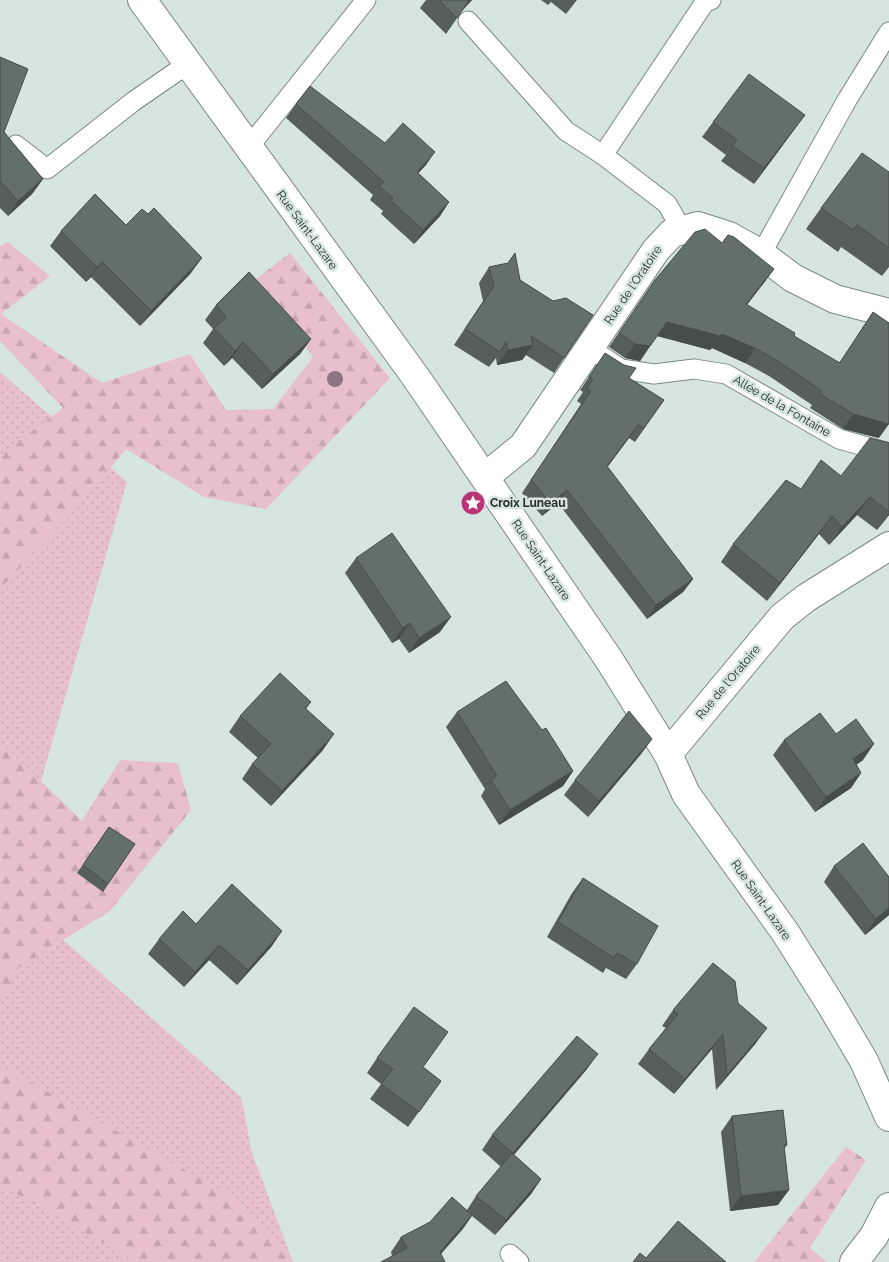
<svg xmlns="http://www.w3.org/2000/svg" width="889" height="1262" font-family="Raleway,sans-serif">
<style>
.green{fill:url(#green-dots)}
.forest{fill:url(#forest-firs)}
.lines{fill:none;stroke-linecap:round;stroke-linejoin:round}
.lane-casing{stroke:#7b8784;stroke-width:21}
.street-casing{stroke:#7b8784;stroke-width:30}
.lane{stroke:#fff;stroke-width:19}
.street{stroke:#fff;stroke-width:28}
.tree{fill:#8d7481}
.wall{fill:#555f5d}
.shaded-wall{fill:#454e4c}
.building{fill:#636f6c;stroke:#454e4c}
.labels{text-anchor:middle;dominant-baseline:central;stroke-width:5;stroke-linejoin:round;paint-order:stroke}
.street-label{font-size:12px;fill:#262b2a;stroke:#d7e5e2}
.poi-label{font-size:12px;font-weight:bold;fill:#262b2a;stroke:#d7e5e2;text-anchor:start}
</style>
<defs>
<pattern id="green-dots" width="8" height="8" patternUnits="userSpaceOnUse" patternTransform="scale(1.25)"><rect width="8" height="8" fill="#e8bfcd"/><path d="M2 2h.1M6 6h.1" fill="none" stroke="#c7a4b0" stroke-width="1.8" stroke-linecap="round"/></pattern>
<pattern id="forest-firs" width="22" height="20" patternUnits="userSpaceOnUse" patternTransform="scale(1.25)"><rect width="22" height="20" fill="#e8bfcd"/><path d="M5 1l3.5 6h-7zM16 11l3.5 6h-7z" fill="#c7a4b0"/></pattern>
</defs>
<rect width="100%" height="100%" fill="#d7e5e2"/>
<path class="green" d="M 0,372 L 127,482 L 9,892 L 241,1097 L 252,1153 L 293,1262 L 0,1262 Z"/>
<g class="forest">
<path d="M 8,242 L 50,276 L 1,314 L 102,383 L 190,354 L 226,410 L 273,409 L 313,357 L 256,279 L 290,253 L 390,378 L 266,509 L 204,497 L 126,449 L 83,501 L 0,589 L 0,455 L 63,408 L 0,341 L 0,246 Z"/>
<path d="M 0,741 L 82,821 L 120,760 L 178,763 L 191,810 L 110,911 L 18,968 L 0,1002 Z"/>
<path d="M 0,1065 L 222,1191 L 294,1262 L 126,1262 L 128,1256 L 0,1185 Z"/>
<path d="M 846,1147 L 866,1160 L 810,1248 L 827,1262 L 754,1262 Z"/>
</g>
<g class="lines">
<defs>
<g id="lane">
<path d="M 468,21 L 566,131 L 603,155 L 667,204 L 682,230"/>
<path d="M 16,145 L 47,169 L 134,101 L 189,63"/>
<path d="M 248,148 L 366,0"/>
<path d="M 603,155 L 705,2 L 711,0"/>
<path d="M 761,254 L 847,100 L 889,32"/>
<path d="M 591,349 L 621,369 L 654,374 L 694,369 L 726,374 L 839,439 L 889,453"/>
<path d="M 510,1254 L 519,1262"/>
</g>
<g id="street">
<path d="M 142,0 L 415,376 L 608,658 L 668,754 L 686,794 L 785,932 L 831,1005 L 864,1061 L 889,1117"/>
<path d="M 485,477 L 523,446 L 656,250 L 672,233 L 698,226 L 729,236 L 761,254 L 793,278 L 835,299 L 889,313"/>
<path d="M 668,754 L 782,617 L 806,598 L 889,546"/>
<path d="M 854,1262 L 874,1236 L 889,1207"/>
</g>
</defs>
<use href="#lane" class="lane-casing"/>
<use href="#street" class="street-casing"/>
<use href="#lane" class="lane"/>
<use href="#street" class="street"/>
</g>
<circle class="tree" cx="335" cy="379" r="8"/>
<g class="wall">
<path d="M 426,0 L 472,0 L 462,11 L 446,34 L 420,8 Z"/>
<path d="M 541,0 L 577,0 L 566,14 L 551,2 L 548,5 Z"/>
<path d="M 0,57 L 4,132 L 43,179 L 32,194 L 8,216 L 0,208 Z"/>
<path d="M 296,104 L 385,143 L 426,165 L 418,173 L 449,202 L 440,216 L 414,244 L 381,214 L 383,211 L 370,200 L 373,195 L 286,118 Z"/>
<path d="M 805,115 L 754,184 L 721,161 L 726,155 L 702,137 L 713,122 Z"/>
<path d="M 889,172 L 889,267 L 882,276 L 841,247 L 838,252 L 806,229 L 821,208 Z"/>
<path d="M 126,225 L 191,273 L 140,326 L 91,277 L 86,282 L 50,246 L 61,231 Z"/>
<path d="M 722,243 L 774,269 L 747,305 L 794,336 L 839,363 L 873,312 L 879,438 L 843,429 L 810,408 L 812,405 L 769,376 L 745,363 L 712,348 L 710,350 L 657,336 L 640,361 L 625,358 L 609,347 L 655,280 Z"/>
<path d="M 515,253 L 520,280 L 553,301 L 593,315 L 554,373 L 526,355 L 522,360 L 497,365 L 496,358 L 489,367 L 454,345 L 483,301 L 479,283 L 489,267 L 508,263 Z"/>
<path d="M 216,305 L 311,339 L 300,354 L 262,389 L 232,358 L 224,366 L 203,343 L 213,329 L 205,320 Z"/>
<path d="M 605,353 L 629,378 L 664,400 L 635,442 L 629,438 L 607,467 L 693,579 L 683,592 L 647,619 L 558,503 L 542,516 L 522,493 L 581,404 L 577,401 L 583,392 L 580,390 Z"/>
<path d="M 889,443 L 889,515 L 877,530 L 857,515 L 829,545 L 819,534 L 767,601 L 721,562 L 733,544 L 801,489 L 841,476 Z"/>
<path d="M 356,558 L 440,632 L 409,653 L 399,639 L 392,643 L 345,573 Z"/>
<path d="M 311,702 L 306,709 L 323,750 L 271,806 L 242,779 L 252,764 L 258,758 L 229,732 L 240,716 Z"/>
<path d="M 457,712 L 542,730 L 573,771 L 563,786 L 499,825 L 481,796 L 485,789 L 446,727 Z"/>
<path d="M 836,734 L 863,760 L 856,765 L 861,773 L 851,788 L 815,812 L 773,755 L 784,740 Z"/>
<path d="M 652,739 L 641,754 L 588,817 L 564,795 L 575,780 Z"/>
<path d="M 109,827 L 135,844 L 103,892 L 77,873 Z"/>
<path d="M 834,866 L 889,915 L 865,935 L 824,882 Z"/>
<path d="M 583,878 L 637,964 L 626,979 L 606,968 L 603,973 L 547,937 L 572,893 Z"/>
<path d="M 196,924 L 272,946 L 237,985 L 209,960 L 184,987 L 148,954 L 159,939 Z"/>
<path d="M 738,1003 L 756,1043 L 716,1090 L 712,1049 L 674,1094 L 638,1064 L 649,1049 L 666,1028 L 662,1026 L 673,1010 Z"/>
<path d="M 377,1058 L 423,1067 L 441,1081 L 408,1127 L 370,1099 L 381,1084 L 367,1073 Z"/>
<path d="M 587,1069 L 514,1155 L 541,1179 L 531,1194 L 495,1235 L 472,1216 L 462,1230 L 392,1256 L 391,1252 L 401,1237 L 467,1210 L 476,1196 L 501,1167 L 482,1150 L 492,1135 Z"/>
<path d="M 732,1116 L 787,1145 L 784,1149 L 778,1205 L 730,1211 L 721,1132 Z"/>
</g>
<g class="shaded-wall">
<path d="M 469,0 L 472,0 L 460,13 Z"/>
<path d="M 805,115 L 794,130 L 754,184 L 764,168 Z"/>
<path d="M 435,152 L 426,165 L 407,185 L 417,172 Z"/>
<path d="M 43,179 L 32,194 L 8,216 L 18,201 Z"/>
<path d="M 449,202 L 440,216 L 414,244 L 423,230 Z"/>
<path d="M 202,258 L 191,273 L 140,326 L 151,311 Z"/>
<path d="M 102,262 L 91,277 L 86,282 L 97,267 Z"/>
<path d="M 774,269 L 764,283 L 736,318 L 746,304 Z"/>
<path d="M 667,322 L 722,334 L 755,348 L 745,363 L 712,348 L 710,350 L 657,336 Z"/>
<path d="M 311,339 L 300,354 L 262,389 L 273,374 Z"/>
<path d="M 243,342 L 232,358 L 224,366 L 235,351 Z"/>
<path d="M 635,344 L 650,346 L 640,361 L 625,358 Z"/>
<path d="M 533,345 L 522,360 L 497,365 L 508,350 Z"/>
<path d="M 853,414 L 889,424 L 879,438 L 843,429 Z"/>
<path d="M 638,425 L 629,438 L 598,480 L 607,466 Z"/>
<path d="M 567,490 L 558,503 L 542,516 L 551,503 Z"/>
<path d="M 870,497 L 857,515 L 829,545 L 842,527 Z"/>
<path d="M 889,513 L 889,515 L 877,530 Z"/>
<path d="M 832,516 L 819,534 L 767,601 L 780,583 Z"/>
<path d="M 693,579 L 683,592 L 647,619 L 656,605 Z"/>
<path d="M 451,617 L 440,632 L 409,653 L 419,638 Z"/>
<path d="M 410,623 L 399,639 L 392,643 L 403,628 Z"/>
<path d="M 334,734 L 323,750 L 271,806 L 282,791 Z"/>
<path d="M 652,739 L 641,754 L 588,817 L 599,801 Z"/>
<path d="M 874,744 L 863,760 L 842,775 L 853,759 Z"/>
<path d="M 573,771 L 563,786 L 499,825 L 510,810 Z"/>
<path d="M 861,773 L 851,788 L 815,812 L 826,797 Z"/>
<path d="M 889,908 L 889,915 L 865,935 L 876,919 Z"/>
<path d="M 282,931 L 272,946 L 237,985 L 248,970 Z"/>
<path d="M 219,945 L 209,960 L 184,987 L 195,972 Z"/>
<path d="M 767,1028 L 756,1043 L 716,1090 L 727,1075 Z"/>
<path d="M 723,1034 L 712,1049 L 674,1094 L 685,1079 Z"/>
<path d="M 598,1054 L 587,1069 L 502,1168 L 513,1153 Z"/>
<path d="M 541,1179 L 531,1194 L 495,1235 L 506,1220 Z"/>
<path d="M 789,1190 L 778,1205 L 730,1211 L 741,1196 Z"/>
<path d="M 472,1215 L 462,1230 L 434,1262 L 440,1252 Z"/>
</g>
<g class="building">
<path d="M 439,0 L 469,0 L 457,18 Z"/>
<path d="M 0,57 L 28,69 L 4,132 L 43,179 L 18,201 L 0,181 Z"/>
<path d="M 749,74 L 805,115 L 764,168 L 732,146 L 737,140 L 713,122 Z"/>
<path d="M 310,86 L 385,143 L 403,123 L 435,152 L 417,172 L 449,202 L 423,230 L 391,201 L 393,198 L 379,186 L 384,182 L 296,104 Z"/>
<path d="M 862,153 L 889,172 L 889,248 L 857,225 L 853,230 L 821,208 Z"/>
<path d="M 95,194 L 126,225 L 142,209 L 148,214 L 154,208 L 202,258 L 151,311 L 102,262 L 97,267 L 61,231 Z"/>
<path d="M 705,229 L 722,243 L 728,235 L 734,237 L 774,269 L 746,304 L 795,333 L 794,336 L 840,363 L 873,312 L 889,323 L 889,424 L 853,414 L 820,394 L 822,391 L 779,362 L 755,348 L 722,334 L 720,336 L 667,322 L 650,346 L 635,344 L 619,333 L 655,280 L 695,232 Z"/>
<path d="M 515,253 L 520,280 L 553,301 L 566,298 L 593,315 L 564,358 L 531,336 L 533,345 L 508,350 L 506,342 L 500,352 L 465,329 L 494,286 L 489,267 L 508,263 Z"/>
<path d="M 249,272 L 311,339 L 273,374 L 243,342 L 235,351 L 214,328 L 226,317 L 216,305 Z"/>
<path d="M 605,353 L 624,365 L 636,368 L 629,378 L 664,400 L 644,428 L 638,425 L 607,466 L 693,579 L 656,605 L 567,490 L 551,503 L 531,480 L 591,391 L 587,388 L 593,379 L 589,377 Z"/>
<path d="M 870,438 L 889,443 L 889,512 L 870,497 L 842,527 L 832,516 L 780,583 L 733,544 L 786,480 L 801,489 L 821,460 L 841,476 Z"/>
<path d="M 392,533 L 451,617 L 419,638 L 410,623 L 403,628 L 356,558 Z"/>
<path d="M 280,673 L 311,702 L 305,708 L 334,734 L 282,791 L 252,764 L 271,744 L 240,716 Z"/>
<path d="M 506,681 L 542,730 L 546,728 L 573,771 L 510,810 L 491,780 L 497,776 L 457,712 Z"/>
<path d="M 629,711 L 652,739 L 599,801 L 575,780 Z"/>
<path d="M 820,713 L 836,734 L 856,719 L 874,744 L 853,759 L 861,773 L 826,797 L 784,740 Z"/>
<path d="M 109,827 L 135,844 L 108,884 L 83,865 Z"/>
<path d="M 863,843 L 889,877 L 889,908 L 876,919 L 834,866 Z"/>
<path d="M 583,878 L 658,926 L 637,964 L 617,953 L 614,958 L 558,922 Z"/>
<path d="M 232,884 L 282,931 L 248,970 L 219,945 L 195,972 L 159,939 L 183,911 L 196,924 Z"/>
<path d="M 713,963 L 735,981 L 738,1003 L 767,1028 L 727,1075 L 723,1034 L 685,1079 L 649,1049 L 678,1014 L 673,1010 Z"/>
<path d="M 414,1007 L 448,1032 L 423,1067 L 441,1081 L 419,1112 L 381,1084 L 393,1069 L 377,1058 Z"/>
<path d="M 577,1036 L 598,1054 L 513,1153 L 492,1135 Z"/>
<path d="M 783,1110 L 787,1145 L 784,1145 L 789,1190 L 741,1196 L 732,1116 Z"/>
<path d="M 512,1153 L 541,1179 L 506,1220 L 476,1196 Z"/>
<path d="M 452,1197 L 472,1215 L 440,1252 L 445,1262 L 381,1262 L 407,1248 L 401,1237 L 430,1222 Z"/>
<path d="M 678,1221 L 726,1262 L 633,1262 L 640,1253 L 646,1258 Z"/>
</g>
<defs>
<symbol id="sight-disc" viewBox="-11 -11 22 22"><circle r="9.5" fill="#ba3475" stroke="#d7e5e2"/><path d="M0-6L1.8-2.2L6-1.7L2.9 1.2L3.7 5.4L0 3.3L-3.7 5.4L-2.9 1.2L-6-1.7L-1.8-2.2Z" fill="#fff"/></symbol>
</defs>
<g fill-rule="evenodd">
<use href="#sight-disc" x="459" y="489" width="28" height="28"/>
</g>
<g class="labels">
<g class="street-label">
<text transform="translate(307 230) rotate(54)">Rue Saint-Lazare</text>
<text transform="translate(633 285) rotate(-56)">Rue de l'Oratoire</text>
<text transform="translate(782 406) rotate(30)">Allée de la Fontaine</text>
<text transform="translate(541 560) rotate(56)">Rue Saint-Lazare</text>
<text transform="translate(728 682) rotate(-50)">Rue de l'Oratoire</text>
<text transform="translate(761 900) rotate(55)">Rue Saint-Lazare</text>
</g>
<g class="poi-label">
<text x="490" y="503">Croix Luneau</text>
</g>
</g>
</svg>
